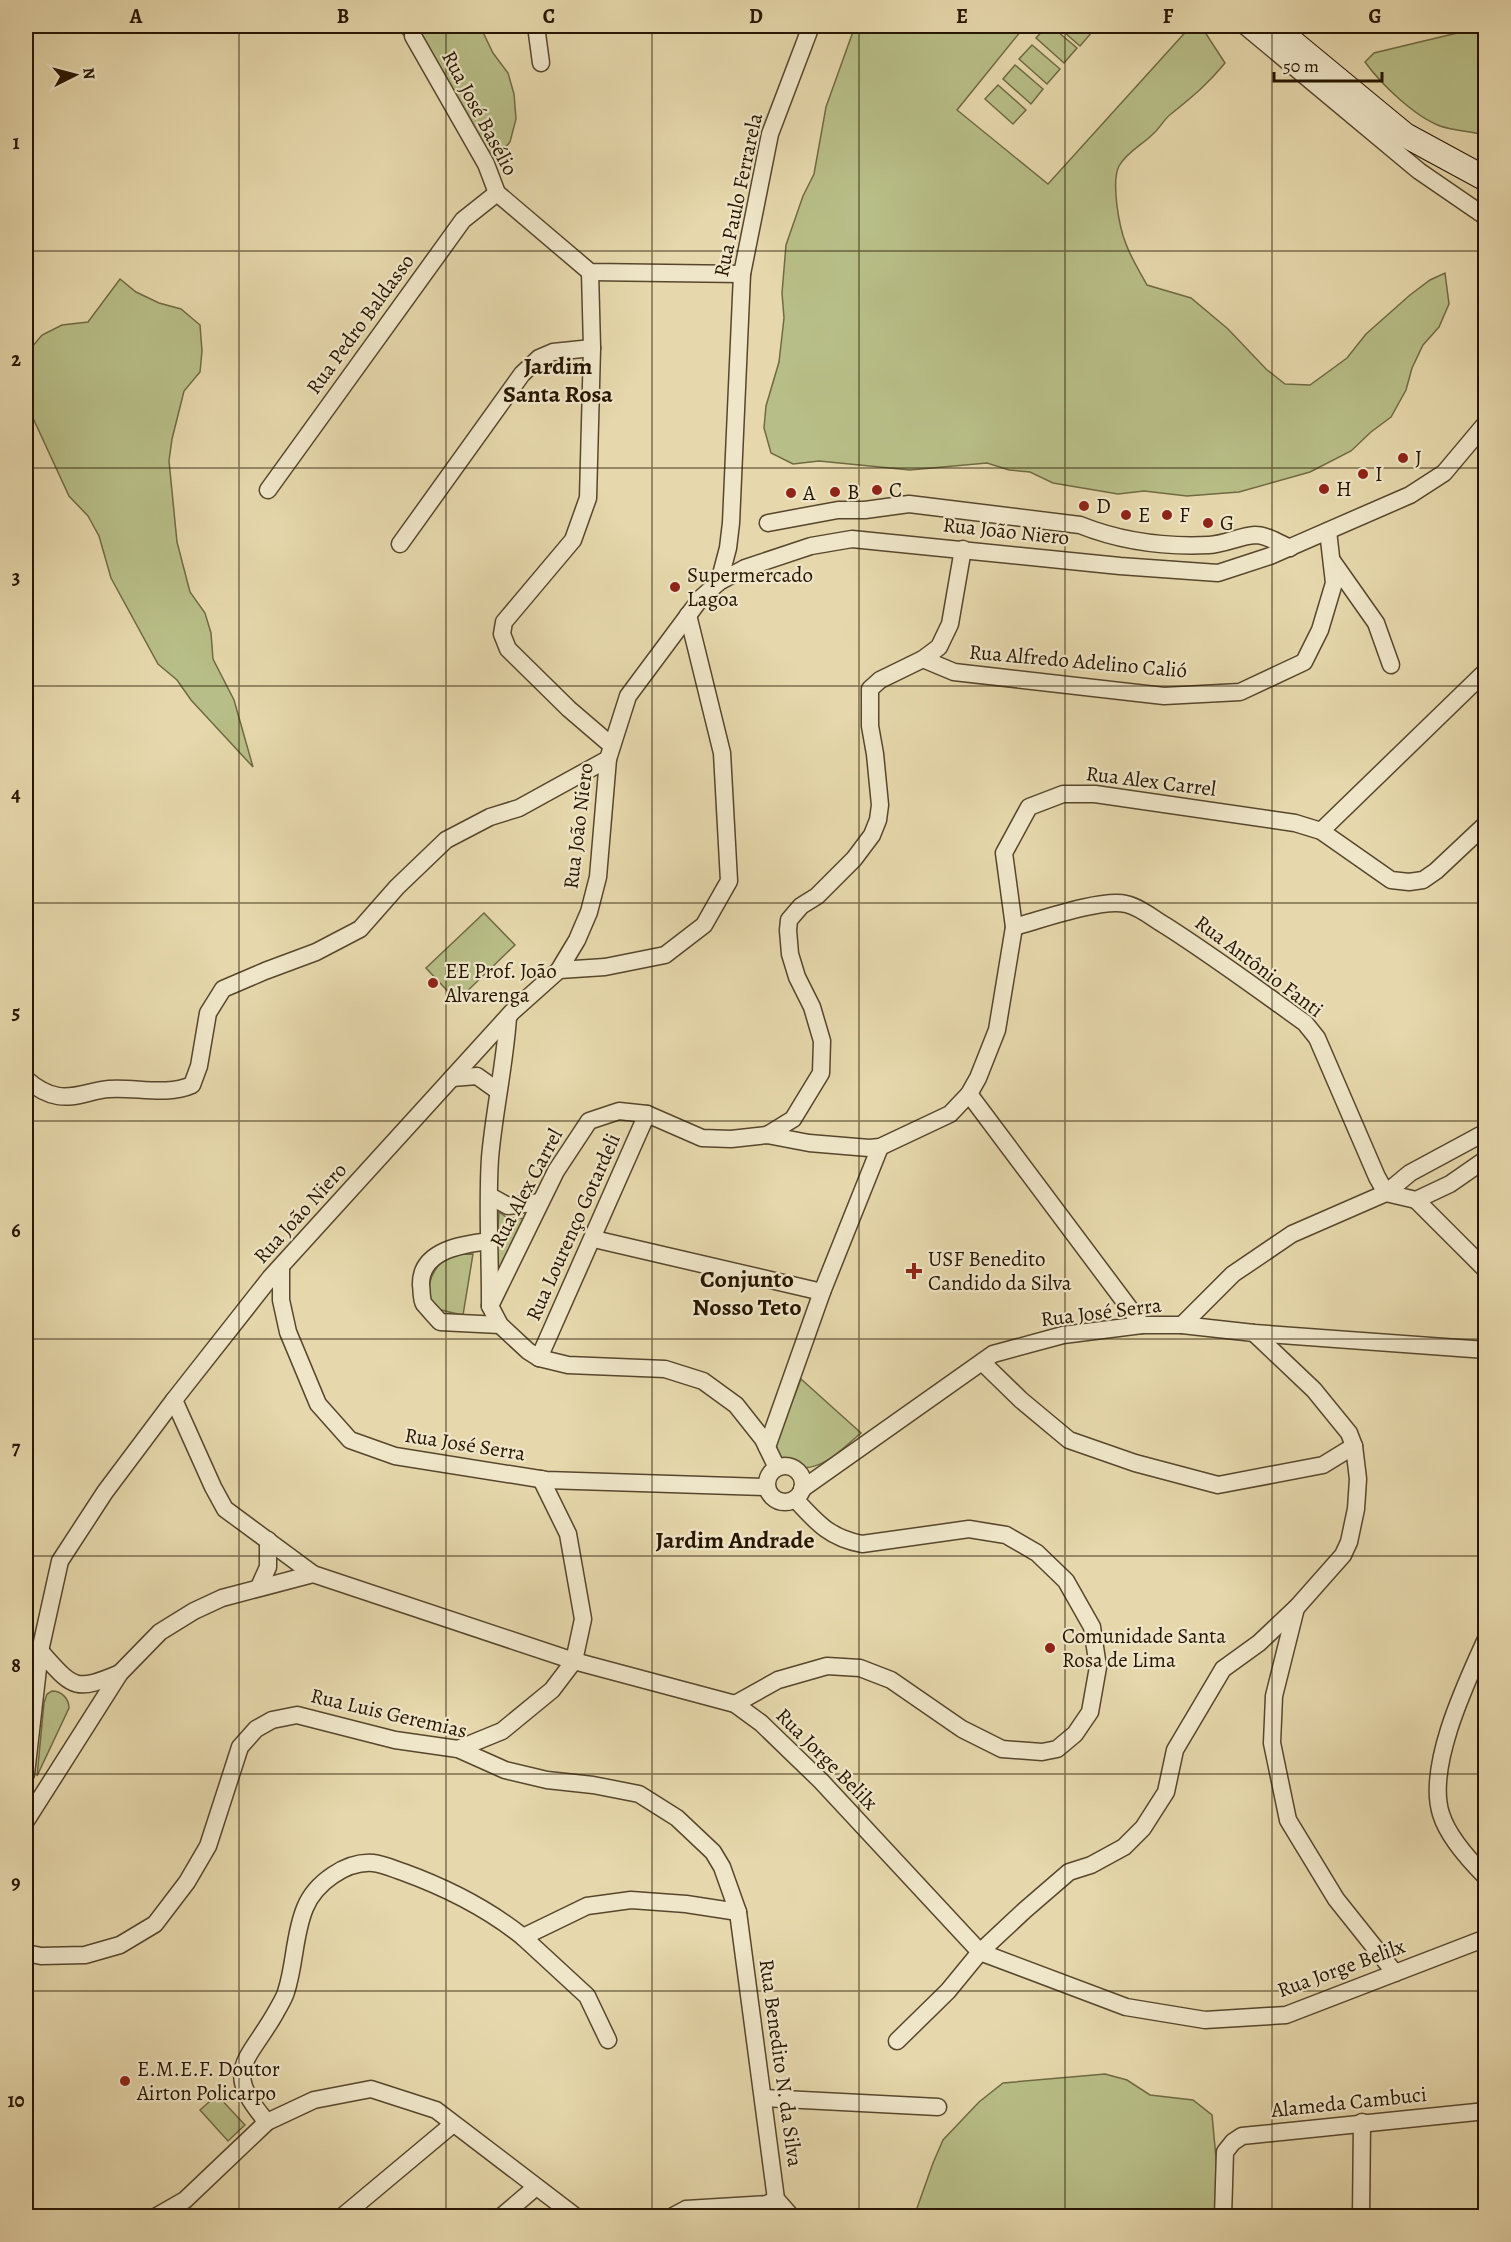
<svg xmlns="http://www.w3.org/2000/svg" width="1511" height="2242" font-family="Alegreya,serif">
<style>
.green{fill:#b8be87;stroke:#706a44;stroke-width:1.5}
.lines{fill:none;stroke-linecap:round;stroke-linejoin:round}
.street-casing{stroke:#57462c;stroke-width:19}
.secondary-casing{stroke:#271501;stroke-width:26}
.street{stroke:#efe6c9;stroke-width:16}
.secondary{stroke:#efe6c9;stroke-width:24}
.grid{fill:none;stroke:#271501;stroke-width:1.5;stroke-opacity:0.55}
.poi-dot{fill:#8f2418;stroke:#efe6c9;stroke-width:2}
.labels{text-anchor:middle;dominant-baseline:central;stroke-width:4.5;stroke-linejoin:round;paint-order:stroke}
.street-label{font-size:21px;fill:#271501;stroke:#efe6c9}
.poi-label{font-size:21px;fill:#271501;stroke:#efe6c9;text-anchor:start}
.quarter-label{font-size:24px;font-weight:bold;fill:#271501;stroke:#efe6c9}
.neatline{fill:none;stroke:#271501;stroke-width:2}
.grid-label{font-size:20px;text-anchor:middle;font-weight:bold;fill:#271501}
</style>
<rect width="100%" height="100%" fill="#e6d8ac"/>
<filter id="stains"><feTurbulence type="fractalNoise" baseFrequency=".00333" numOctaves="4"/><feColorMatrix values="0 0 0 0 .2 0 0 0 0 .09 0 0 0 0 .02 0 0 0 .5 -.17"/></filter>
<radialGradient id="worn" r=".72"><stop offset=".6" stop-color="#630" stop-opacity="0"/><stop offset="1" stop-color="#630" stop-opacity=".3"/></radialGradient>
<g class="green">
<path d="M 395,26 L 480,26 L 493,53 L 508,73 L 514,94 L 516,119 L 510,142 L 494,160 L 476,145 L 415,47 Z"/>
<path d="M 855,26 L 1025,26 L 957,110 L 1048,184 L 1191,26 L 1201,26 L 1225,63 C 1207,85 1193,96 1171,114 C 1164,119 1160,128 1153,134 C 1142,145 1127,152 1119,166 C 1111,182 1119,227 1126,244 C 1131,258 1140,272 1147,285 L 1191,298 L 1228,329 L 1266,369 L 1285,384 L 1310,385 L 1347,358 L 1366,334 L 1410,295 L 1430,280 L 1445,273 L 1449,304 L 1439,327 L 1423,345 L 1412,368 L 1406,390 L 1391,417 L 1371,432 L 1351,451 L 1310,472 L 1239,492 L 1187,496 L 1144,491 L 1118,494 L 1053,483 L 1030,472 L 1009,470 L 987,463 L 910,470 L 819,461 L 793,464 L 771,453 L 764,428 L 766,406 L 779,362 L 784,318 L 782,293 L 786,245 L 803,196 L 814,174 L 826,107 Z"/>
<path d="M 1047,26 L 1051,26 L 1077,48 L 1064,63 L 1036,38 Z"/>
<path d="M 1057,26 L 1086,26 L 1093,31 L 1080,46 Z"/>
<path d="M 1482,27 L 1478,56 L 1485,64 L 1485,135 C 1470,131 1455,131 1440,126 C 1414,116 1381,84 1365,62 L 1374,53 Z"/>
<path d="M 1032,45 L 1060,69 L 1047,84 L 1019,59 Z"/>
<path d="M 1015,65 L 1043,89 L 1031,104 L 1003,79 Z"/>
<path d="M 998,85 L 1026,110 L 1013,124 L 985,99 Z"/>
<path d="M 120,279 L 136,292 L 159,303 L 181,309 L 200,325 L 202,351 L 200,372 L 184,391 L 172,439 L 169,461 L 177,542 L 190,592 L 205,613 L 211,633 L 213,659 L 234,700 L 253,767 L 191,700 L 177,680 L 158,664 L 111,578 L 99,536 L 88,516 L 69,496 L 27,405 L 26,354 L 42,335 L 62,325 L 88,322 Z"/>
<path d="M 484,913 L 515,945 L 457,1001 L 426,968 Z"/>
<path d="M 499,1212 L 506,1217 L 525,1219 L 498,1280 L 496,1256 Z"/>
<path d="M 473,1254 L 463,1315 C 455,1313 446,1312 439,1309 C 420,1298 431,1268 445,1260 C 455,1254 463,1254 473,1254 Z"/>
<path d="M 801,1379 L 861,1433 C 836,1454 810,1484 778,1457 L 776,1442 Z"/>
<path d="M 52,1691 C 62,1691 69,1699 69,1708 L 37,1776 L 44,1703 L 47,1694 Z"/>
<path d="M 1105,2074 L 1127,2080 L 1150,2095 L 1193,2100 L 1212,2115 L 1218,2179 L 1215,2216 L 911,2216 L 916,2211 L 933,2163 L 943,2140 L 979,2102 L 1003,2083 Z"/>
<path d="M 217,2095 L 245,2125 L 228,2141 L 200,2110 Z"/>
</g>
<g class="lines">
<defs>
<g id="street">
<path d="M 536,26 L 541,63"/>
<path d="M 1245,26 L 1419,171 L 1486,217"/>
<path d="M 413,36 L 486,164 L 497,193 L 590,272 L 742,274"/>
<path d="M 590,272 L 592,348 L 588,498 L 573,540 L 504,622 L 502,634 L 508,649 L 569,709 L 611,745"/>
<path d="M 268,490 L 463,220 L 497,193"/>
<path d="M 768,523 L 838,510 L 865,510 L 909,504 L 1080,525 C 1120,541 1166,547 1209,545 C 1225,544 1240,536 1255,535 C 1267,535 1279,543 1290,548"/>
<path d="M 400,544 L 522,374 L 539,358 L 553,352 L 592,348"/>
<path d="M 1333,562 L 1376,623 L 1391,665"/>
<path d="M 719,582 L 728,548 L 731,523 L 742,274 L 770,134 L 811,26"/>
<path d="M 923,659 L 954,672 L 1164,696 L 1240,692 L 1304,662 L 1320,630 L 1334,583 L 1328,531"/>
<path d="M 1321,831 L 1486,671"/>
<path d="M 1014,927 C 1040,920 1102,898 1126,904 C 1140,907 1154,919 1166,926 C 1213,956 1259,990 1305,1023 L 1317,1038 L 1377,1177 L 1386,1193"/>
<path d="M 559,970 L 605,967 L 665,955 L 704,925 L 729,881 L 722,753 L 688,615"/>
<path d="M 508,1017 C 505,1064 494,1111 490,1158 C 487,1204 490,1251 490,1296 L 490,1306 L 500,1325 L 528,1351 L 539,1358 L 568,1365 L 665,1369 L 703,1381 L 736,1405 L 763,1439 L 777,1468"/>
<path d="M 452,1078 L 477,1076 L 498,1091"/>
<path d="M 26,1079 C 35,1087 46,1094 58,1096 C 76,1099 92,1090 109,1089 C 136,1087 167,1096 192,1085 L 199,1066 L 208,1013 L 223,989 L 265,971 L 316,952 L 360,929 L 397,887 L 446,840 L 490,817 L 519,808 L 608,759"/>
<path d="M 969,1094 L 1142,1325"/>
<path d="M 767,1135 L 793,1119 L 821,1073 L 822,1041 L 812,1007 L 797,977 L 790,954 L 788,930 L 789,920 L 801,906 L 817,896 L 854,859 L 872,835 L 878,820 L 880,805 L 875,754 L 870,726 L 870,689 L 880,680 L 923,659 L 939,647 L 950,624 L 963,549"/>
<path d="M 1386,1193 L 1416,1200 L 1450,1184 L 1486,1159"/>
<path d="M 490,1196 L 508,1206 L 540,1202"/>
<path d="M 1416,1200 L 1486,1270"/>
<path d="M 594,1239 L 822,1292"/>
<path d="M 490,1241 C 463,1244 420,1250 421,1285 C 422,1291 421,1299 424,1304 C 429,1310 435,1316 440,1322 L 500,1325"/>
<path d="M 281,1267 L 281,1300 L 288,1332 L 318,1404 L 350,1440 L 395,1456 L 546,1480 L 767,1487"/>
<path d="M 490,1306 L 556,1171 L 589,1121 L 619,1111 L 647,1114 L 702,1138 L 731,1139 L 767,1135 L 809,1143 L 869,1148 L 880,1147 L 950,1114 L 969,1094 L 978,1078 L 997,1030 L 1014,927 L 1004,853 L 1029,807 L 1063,794 L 1095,794 L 1295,823 L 1321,831 L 1391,880 L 1409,882 L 1423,880 L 1436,871 L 1486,824"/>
<path d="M 1182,1325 L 1233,1274 L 1292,1234 L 1386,1193 L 1410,1173 L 1486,1132"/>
<path d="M 539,1358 L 647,1114"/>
<path d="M 982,1362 L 1021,1400 L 1069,1440 L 1135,1463 L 1218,1485 L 1323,1465 L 1354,1446"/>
<path d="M 174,1400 L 213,1487 L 225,1509 L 313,1574 L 574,1661 L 735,1704 L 761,1723 L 821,1781 L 980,1952 L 1126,2007 L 1205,2020 L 1286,2015 L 1486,1938"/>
<path d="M 767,1447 L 822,1292 L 880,1147"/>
<circle cx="785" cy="1484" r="18"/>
<path d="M 802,1489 L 993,1354 L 1063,1335 L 1142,1325 L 1182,1325 L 1254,1333 L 1486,1350"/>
<path d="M 259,1587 L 268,1567 L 268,1540"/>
<path d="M 1296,1608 L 1274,1696 L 1272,1743 L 1288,1820 L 1336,1899 L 1395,1973"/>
<path d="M 1486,1639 C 1466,1683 1426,1767 1441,1814 C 1448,1837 1469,1860 1486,1877"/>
<path d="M 40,1651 C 73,1687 73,1693 120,1673"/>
<path d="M 735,1704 L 778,1680 L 827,1666 L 860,1668 L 891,1680 L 962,1729 L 1002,1749 L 1042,1752 L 1057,1749 L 1075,1734 L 1090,1712 L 1098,1667 L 1092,1627 L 1066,1581 L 1037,1553 L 1006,1535 L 969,1529 L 862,1544 C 830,1538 817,1523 795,1499"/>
<path d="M 458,1749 L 502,1731 L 552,1690 L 574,1661 L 583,1619 L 568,1534 L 541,1479"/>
<path d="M 26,1774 L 40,1651 L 60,1561 L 105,1492 L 174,1400 L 270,1278 L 512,1012 L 559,970 L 577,940 L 589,912 L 598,877 L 608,759 L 628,696 L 701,598 L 719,582 L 745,568 L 811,546 L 852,539 L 1120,566 L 1218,573 L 1270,556 L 1410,495 L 1444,473 L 1486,423"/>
<path d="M 26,1821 L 120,1673 L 160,1632 L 194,1611 L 222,1598 L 313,1574"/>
<path d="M 523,1937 L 587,1996 L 608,2040"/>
<path d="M 26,1953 L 41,1956 L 85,1955 L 120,1945 L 155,1924 L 187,1882 L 208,1846 L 240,1747 L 256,1729 L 272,1720 L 297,1715 L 395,1740 L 458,1749 L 505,1770 L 547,1780 L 593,1785 L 639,1794 L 677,1818 L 713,1852 L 722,1867 L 738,1912 L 776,2199 L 791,2216"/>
<path d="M 897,2041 L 948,1991 L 980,1952 L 1025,1910 L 1069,1872 L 1091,1865 L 1124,1847 L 1143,1828 L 1166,1792 L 1175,1750 L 1223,1669 L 1259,1643 L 1297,1607 L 1343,1555 L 1349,1542 L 1356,1509 L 1358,1479 L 1354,1446 L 1349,1433 L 1314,1390 L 1254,1333"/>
<path d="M 764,2098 L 938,2107"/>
<path d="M 267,2122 C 221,2069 248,2062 276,2012 C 279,2006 284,1999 286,1992 C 295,1965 294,1934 305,1908 C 315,1883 346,1861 373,1863 C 383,1864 394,1869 403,1872 C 447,1888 487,1908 523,1937 L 587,1906 L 631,1900 L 686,1904 L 738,1912"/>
<path d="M 157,2216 L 185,2200 L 267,2122 L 314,2100 L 371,2089 L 436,2110 L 575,2216"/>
<path d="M 343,2216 L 453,2124"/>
<path d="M 502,2216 L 536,2187"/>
<path d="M 673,2216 L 686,2209 L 767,2204 L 776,2199"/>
<path d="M 1223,2216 L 1225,2152 L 1233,2142 L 1242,2136 L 1486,2111"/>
<path d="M 1361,2216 L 1362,2122"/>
</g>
<path id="secondary" d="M 1273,26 L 1405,135 L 1486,179"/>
</defs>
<use href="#street" class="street-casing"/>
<use href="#secondary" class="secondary-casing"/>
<use href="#street" class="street"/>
<use href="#secondary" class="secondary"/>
</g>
<path class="grid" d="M 239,26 L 239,2216M 446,26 L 446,2216M 652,26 L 652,2216M 859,26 L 859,2216M 1065,26 L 1065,2216M 1272,26 L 1272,2216M 26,251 L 1486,251M 26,468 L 1486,468M 26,686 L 1486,686M 26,903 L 1486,903M 26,1121 L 1486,1121M 26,1339 L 1486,1339M 26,1556 L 1486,1556M 26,1774 L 1486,1774M 26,1991 L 1486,1991"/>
<g class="poi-dot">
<circle cx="1403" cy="458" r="6"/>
<circle cx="1363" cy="474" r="6"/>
<circle cx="1324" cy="489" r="6"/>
<circle cx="877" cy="490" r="6"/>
<circle cx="835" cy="492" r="6"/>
<circle cx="791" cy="493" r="6"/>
<circle cx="1084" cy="506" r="6"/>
<circle cx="1126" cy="515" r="6"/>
<circle cx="1167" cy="515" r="6"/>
<circle cx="1208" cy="523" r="6"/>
<circle cx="675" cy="587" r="6"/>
<circle cx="433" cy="983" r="6"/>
<path d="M911 1262h6v6h6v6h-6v6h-6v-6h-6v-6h6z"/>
<circle cx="1050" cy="1648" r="6"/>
<circle cx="125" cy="2081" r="6"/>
</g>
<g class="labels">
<g class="street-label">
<text transform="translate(480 113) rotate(62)">Rua José Basélio</text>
<text transform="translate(738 195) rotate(-78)">Rua Paulo Ferrarela</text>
<text transform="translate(360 324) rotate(-54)">Rua Pedro Baldasso</text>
<text transform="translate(1006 531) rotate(6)">Rua João Niero</text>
<text transform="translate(1078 661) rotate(5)">Rua Alfredo Adelino Calió</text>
<text transform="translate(1151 781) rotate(7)">Rua Alex Carrel</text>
<text transform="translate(578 826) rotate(-83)">Rua João Niero</text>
<text transform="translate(1259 966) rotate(37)">Rua Antônio Fanti</text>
<text transform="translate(526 1188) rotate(-62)">Rua Alex Carrel</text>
<text transform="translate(300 1213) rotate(-48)">Rua João Niero</text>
<text transform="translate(573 1227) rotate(-66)">Rua Lourenço Gotardeli</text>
<text transform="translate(1101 1312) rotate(-7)">Rua José Serra</text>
<text transform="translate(465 1444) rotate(9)">Rua José Serra</text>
<text transform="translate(389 1713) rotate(13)">Rua Luis Geremias</text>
<text transform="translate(827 1759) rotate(45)">Rua Jorge Belilx</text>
<text transform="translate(1341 1968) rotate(-20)">Rua Jorge Belilx</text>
<text transform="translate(781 2063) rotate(82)">Rua Benedito N. da Silva</text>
<text transform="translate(1349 2102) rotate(-6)">Alameda Cambuci</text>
</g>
<g class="poi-label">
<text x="1415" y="458">J</text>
<text x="1375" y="474">I</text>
<text x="1336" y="489">H</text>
<text x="889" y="490">C</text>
<text x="847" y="492">B</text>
<text x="803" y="493">A</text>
<text x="1096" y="506">D</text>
<text x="1138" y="515">E</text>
<text x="1179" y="515">F</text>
<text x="1220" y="523">G</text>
<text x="687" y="575">Supermercado<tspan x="687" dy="24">Lagoa</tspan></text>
<text x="445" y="971">EE Prof. João<tspan x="445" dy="24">Alvarenga</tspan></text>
<text x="928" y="1259">USF Benedito<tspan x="928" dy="24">Candido da Silva</tspan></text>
<text x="1062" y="1636">Comunidade Santa<tspan x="1062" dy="24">Rosa de Lima</tspan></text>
<text x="137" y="2069">E.M.E.F. Doutor<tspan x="137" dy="24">Airton Policarpo</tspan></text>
</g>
<g class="quarter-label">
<text x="558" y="366">Jardim<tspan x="558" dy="28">Santa Rosa</tspan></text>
<text x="747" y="1279">Conjunto<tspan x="747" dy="28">Nosso Teto</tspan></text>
<text x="735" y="1540">Jardim Andrade</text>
</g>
</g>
<rect width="1511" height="2242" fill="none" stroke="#e6d8ac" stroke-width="66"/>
<g transform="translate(75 75) rotate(84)" stroke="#efe6c9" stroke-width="4.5" paint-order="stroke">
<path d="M0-4.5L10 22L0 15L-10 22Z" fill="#271501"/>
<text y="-9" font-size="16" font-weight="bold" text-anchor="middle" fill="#271501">N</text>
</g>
<path d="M1274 72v9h108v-9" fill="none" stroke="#271501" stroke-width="3"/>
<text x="1283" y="72" font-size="18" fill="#271501" stroke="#efe6c9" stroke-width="4.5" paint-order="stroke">50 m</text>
<rect x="33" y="33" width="1445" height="2176" class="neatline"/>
<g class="grid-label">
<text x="136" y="23">A</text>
<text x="343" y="23">B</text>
<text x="549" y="23">C</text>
<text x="756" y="23">D</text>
<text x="962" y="23">E</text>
<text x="1168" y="23">F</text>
<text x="1375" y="23">G</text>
<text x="16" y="149">1</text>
<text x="16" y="366">2</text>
<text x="16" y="584">3</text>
<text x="16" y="801">4</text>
<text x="16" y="1019">5</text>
<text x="16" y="1237">6</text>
<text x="16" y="1454">7</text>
<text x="16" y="1672">8</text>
<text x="16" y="1889">9</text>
<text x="16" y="2107">10</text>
</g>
<rect width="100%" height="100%" filter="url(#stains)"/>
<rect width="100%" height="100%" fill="url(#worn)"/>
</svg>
